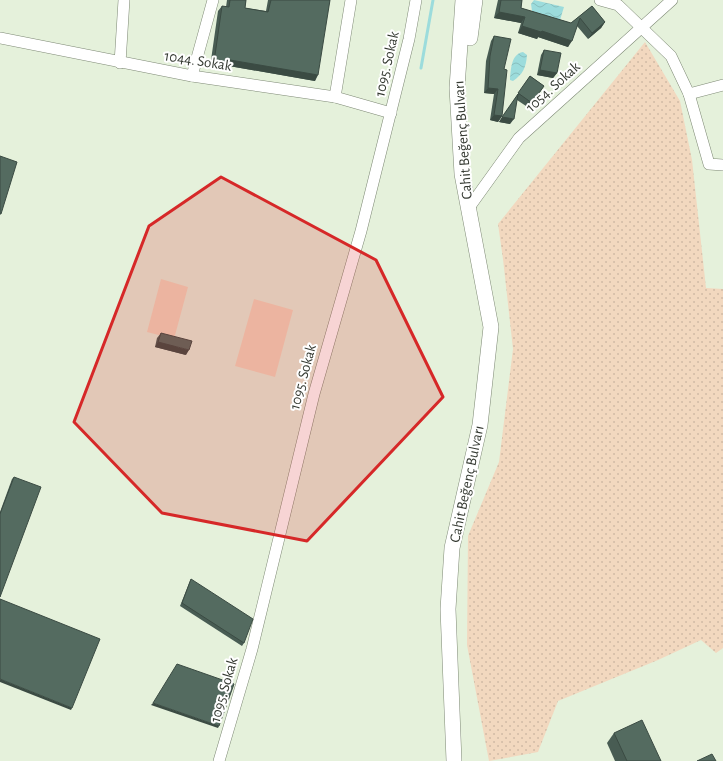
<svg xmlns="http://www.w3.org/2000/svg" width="723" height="761" font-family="'Alegreya Sans',sans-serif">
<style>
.grass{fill:url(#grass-dots)}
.pitch{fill:#f2d8bf}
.water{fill:url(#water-waves)}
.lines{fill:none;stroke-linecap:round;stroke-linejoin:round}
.stream{stroke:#9cdcdc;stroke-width:3}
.street-casing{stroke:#7e8975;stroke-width:12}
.secondary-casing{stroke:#7e8975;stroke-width:16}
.street{stroke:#fff;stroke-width:11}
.secondary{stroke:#fff;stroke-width:15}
.wall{fill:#485c53}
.shaded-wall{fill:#3b4b43}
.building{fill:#546b60;stroke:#3b4b43}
.marked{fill:#d62828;fill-opacity:0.2;stroke:#d62828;stroke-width:3;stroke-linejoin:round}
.labels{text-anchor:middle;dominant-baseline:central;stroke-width:4;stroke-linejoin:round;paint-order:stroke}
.street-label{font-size:15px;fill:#353a32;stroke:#fff}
</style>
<defs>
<pattern id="grass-dots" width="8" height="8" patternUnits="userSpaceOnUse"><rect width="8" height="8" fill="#f2d8bf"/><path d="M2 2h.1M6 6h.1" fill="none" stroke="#d0baa5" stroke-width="1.8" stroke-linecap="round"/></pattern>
<pattern id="water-waves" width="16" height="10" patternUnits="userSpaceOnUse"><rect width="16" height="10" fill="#9cdcdc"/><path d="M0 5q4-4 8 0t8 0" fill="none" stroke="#87bebd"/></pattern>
</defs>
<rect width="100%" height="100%" fill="#e5f1db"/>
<path class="grass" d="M 645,42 L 680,101 L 692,160 L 706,288 L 723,289 L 723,648 L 716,653 L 701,640 L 658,660 L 558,701 L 538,752 L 489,761 L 467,645 L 468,536 L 499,462 L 513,349 L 503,259 L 498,224 Z"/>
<g class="pitch">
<path d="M 161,279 L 188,287 L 174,339 L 147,332 Z"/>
<path d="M 254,299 L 293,310 L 275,377 L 235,366 Z"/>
</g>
<g class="water">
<path d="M 534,0 L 564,7 L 560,20 L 532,11 L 531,4 Z"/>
<path d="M 523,52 L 527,55 C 526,68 523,74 513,81 L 510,80 C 511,69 511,54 523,52 Z"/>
</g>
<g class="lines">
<path class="stream" d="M 421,68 L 433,0"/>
<defs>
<g id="street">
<path d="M 600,0 L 618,5 L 671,56 L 689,94 L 709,164 L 723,165"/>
<path d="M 0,38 L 192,76 L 335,97 L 391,113"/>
<path d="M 120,63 L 124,0"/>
<path d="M 192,76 L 213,0"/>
<path d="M 689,94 L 723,85"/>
<path d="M 335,97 L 351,0"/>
<path d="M 468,209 L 519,138 L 672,0"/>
<path d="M 219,761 L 252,649 L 314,394 L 361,231 L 409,39 L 416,0"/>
</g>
<g id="secondary">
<path d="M 470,38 L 475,0"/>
<path d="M 454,761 L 448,609 L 452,548 L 480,425 L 491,327 L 462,174 L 457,88 L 463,0"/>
</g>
</defs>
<use href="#street" class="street-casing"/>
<use href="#secondary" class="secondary-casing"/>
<use href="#street" class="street"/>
<use href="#secondary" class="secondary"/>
</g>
<g class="wall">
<path d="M 227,0 L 246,0 L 245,8 L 266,11 L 268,0 L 330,0 L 315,81 L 229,66 L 226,69 L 210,67 L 218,11 L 222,6 L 226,7 Z"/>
<path d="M 498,0 L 522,0 L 521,8 L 571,23 L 592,6 L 605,22 L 601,28 L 588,39 L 577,26 L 568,47 L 538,37 L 537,39 L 518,33 L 521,23 L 494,18 Z"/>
<path d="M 494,36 L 504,69 L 502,116 L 498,122 L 490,120 L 494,94 L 484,93 L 486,61 L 491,41 Z"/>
<path d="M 544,50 L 557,73 L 553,78 L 537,75 L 541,55 Z"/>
<path d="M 530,76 L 544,86 L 529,108 L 517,100 L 510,124 L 499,122 Z"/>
<path d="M 161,333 L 186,355 L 155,347 L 157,338 Z"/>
<path d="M 14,477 L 0,597 L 0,512 L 12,479 Z"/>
<path d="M 191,579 L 244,643 L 242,646 L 180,606 L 190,581 Z"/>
<path d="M 614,733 L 661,761 L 615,761 L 607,743 Z"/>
</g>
<g class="shaded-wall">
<path d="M 499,12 L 525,17 L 521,23 L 494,18 Z"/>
<path d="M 605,22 L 601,28 L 588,39 L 592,33 Z"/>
<path d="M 522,26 L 542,31 L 572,41 L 568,47 L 538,37 L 537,39 L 518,33 Z"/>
<path d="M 230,60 L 318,75 L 315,81 L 229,66 L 226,69 L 210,67 L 214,62 Z"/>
<path d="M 540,70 L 557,73 L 553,78 L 537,75 Z"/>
<path d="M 488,88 L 498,89 L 494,94 L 484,93 Z"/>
<path d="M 494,115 L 502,116 L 498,122 L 490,120 Z"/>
<path d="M 502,117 L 514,119 L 510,124 L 499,122 Z"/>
<path d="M 158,342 L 189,350 L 186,355 L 155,347 Z"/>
<path d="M 0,679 L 72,708 L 71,710 L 0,682 Z"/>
<path d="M 153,703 L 219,726 L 218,728 L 151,705 Z"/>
</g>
<g class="building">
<path d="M 230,0 L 246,0 L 245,8 L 268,12 L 271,0 L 330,0 L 318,75 L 230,60 L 230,64 L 214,62 L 222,6 L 229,7 Z"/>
<path d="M 501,0 L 522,0 L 521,8 L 571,23 L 592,6 L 605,22 L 592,33 L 580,18 L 572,41 L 542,31 L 541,32 L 522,26 L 525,17 L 499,12 Z"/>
<path d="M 494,36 L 511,39 L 504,69 L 507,70 L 502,116 L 494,115 L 498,89 L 488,88 L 490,56 Z"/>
<path d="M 544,50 L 561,53 L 557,73 L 540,70 Z"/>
<path d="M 530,76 L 544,86 L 532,103 L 518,93 Z"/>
<path d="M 518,94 L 514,119 L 502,117 Z"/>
<path d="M 0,156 L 17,162 L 1,214 L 0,214 Z"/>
<path d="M 161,333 L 192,341 L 189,350 L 158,342 Z"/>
<path d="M 14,477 L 41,487 L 0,597 L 0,514 Z"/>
<path d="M 191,579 L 253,619 L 244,643 L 182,603 Z"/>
<path d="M 0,599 L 100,639 L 72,708 L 0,679 Z"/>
<path d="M 177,664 L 234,684 L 219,726 L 153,703 Z"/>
<path d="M 642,720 L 661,761 L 627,761 L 614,733 Z"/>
<path d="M 712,754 L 716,761 L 697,761 Z"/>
</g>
<path class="marked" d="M 221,177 L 376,260 L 443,397 L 307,541 L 162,513 L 74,422 L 149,226 Z"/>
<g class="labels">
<g class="street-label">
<text transform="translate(198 61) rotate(9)">1044. Sokak</text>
<text transform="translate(387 64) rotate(-77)">1095. Sokak</text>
<text transform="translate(553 87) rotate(-42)">1054. Sokak</text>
<text transform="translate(463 140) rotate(-94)">Cahit Beğenç Bulvarı</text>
<text transform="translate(303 377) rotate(-75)">1095. Sokak</text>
<text transform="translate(467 484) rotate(-78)">Cahit Beğenç Bulvarı</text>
<text transform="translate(224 690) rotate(-74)">1095. Sokak</text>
</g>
</g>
</svg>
